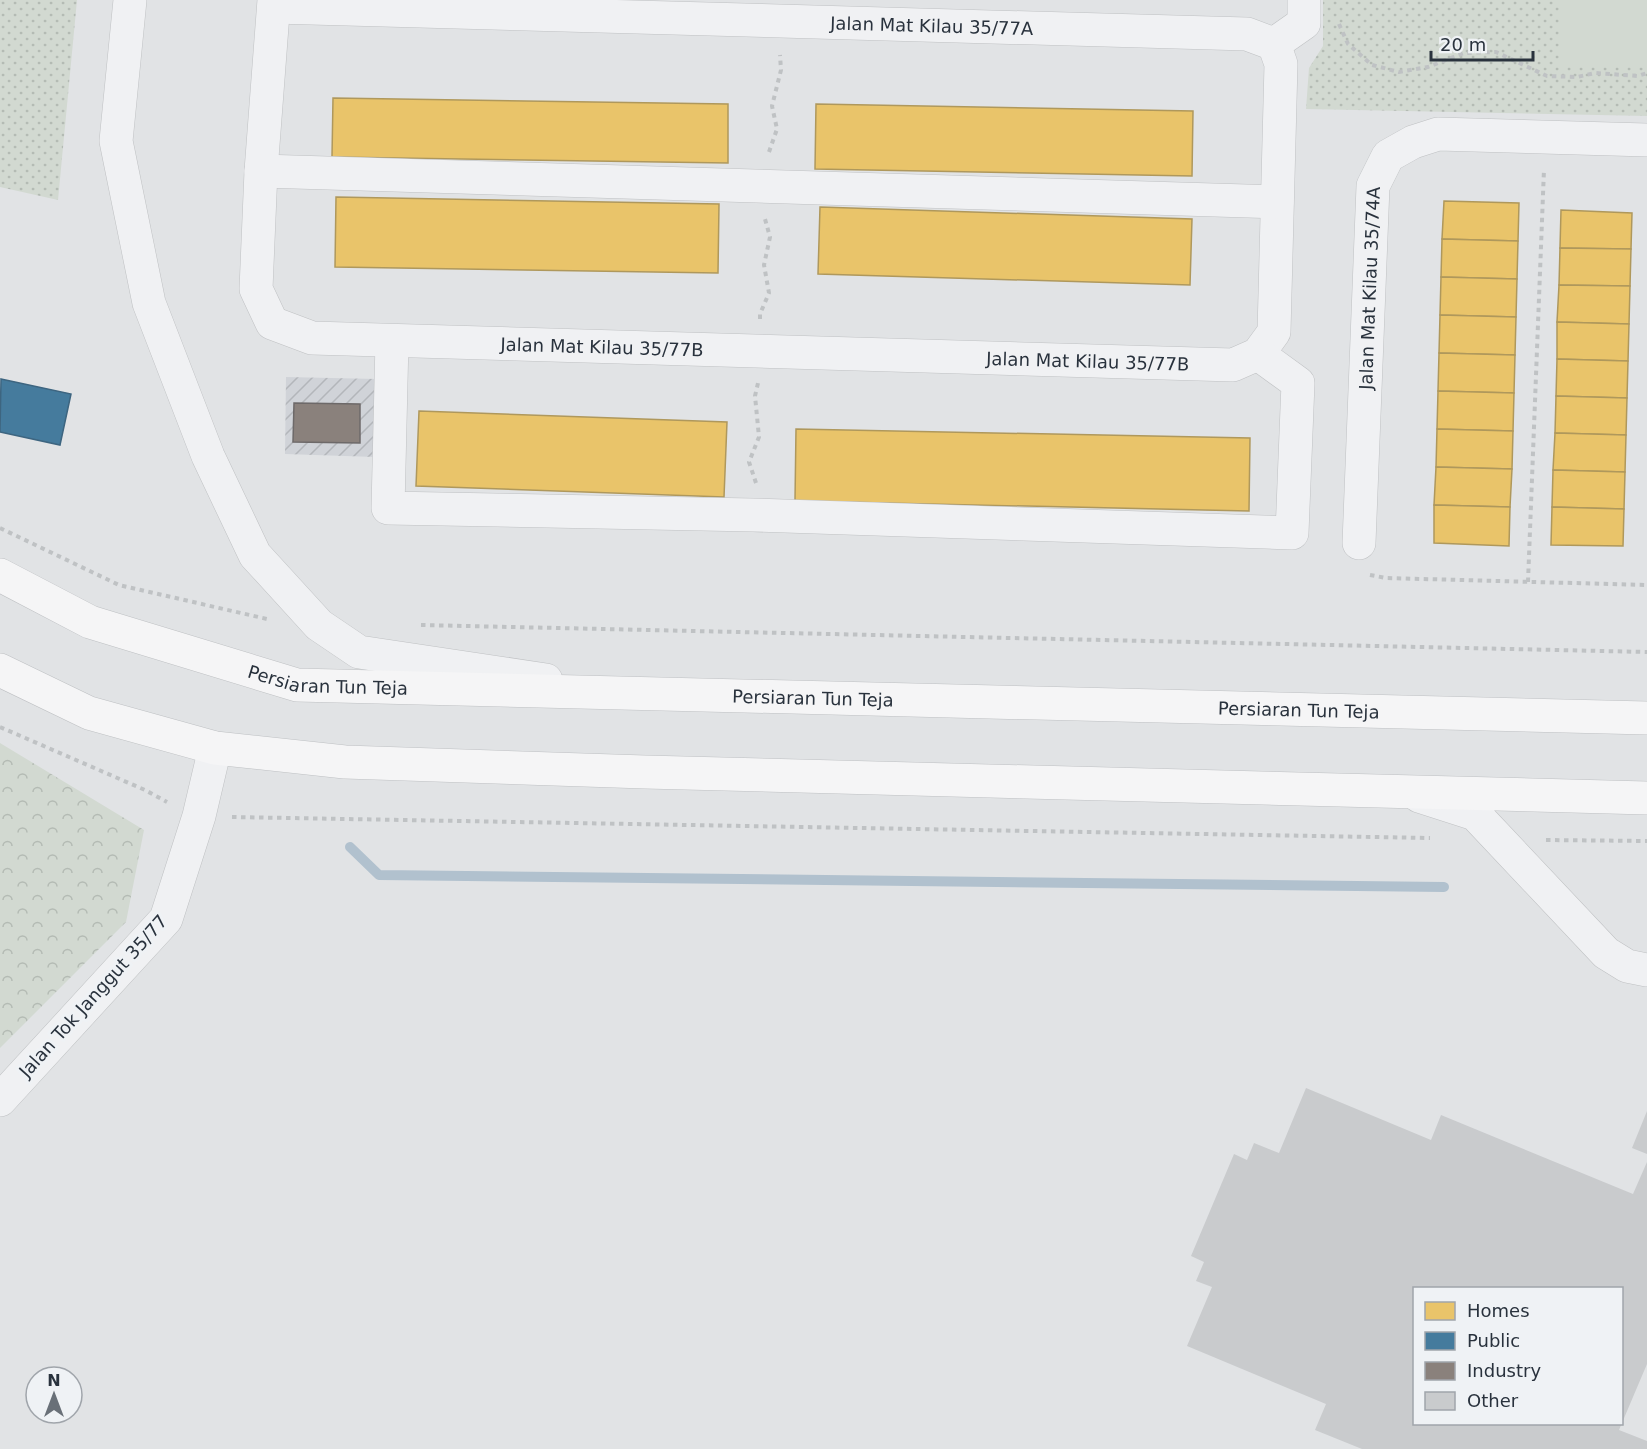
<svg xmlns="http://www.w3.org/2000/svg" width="1647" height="1449" font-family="'DejaVu Sans',sans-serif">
<defs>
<pattern id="industrial-furrows" width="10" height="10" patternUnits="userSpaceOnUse" patternTransform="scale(1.5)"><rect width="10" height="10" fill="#d0d3d8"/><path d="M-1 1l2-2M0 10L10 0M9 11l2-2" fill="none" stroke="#b3b6ba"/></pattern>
<pattern id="grass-dots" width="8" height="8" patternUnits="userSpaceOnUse" patternTransform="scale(1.5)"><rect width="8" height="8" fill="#d2d9d1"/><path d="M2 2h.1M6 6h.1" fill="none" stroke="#b4bbb4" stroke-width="1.8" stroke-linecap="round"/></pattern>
<pattern id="forest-crowns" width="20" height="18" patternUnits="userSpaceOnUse" patternTransform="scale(1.5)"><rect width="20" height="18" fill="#d2d9d1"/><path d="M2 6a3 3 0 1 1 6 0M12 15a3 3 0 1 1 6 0" fill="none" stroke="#b4bbb4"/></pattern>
</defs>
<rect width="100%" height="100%" fill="#e1e3e5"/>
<path fill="url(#industrial-furrows)" d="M286 377 377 379 375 457 285 454Z"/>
<g fill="url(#grass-dots)">
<path d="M0 0H77L58 200 0 187Z"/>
<path d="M1323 0H1647V116L1306 109 1309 68 1323 46Z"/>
</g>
<path fill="url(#forest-crowns)" d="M0 743 144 830 126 922 0 1048Z"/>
<rect fill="#d2d9d1" x="1560" y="0" width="87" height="67"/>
<g fill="#e9c46a" stroke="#af985c" stroke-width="1.5">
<path d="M333 98 728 104V163L332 157Z"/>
<path d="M816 104 1193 111 1192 176 815 169Z"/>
<path d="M336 197 719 204 718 273 335 267Z"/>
<path d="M1444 201 1519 203 1518 241 1442 239Z"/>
<path d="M820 207 1192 219 1190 285 818 274Z"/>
<path d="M1561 210 1632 213 1631 249 1560 248Z"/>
<path d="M1442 239 1518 241 1517 279 1441 277Z"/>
<path d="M1560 248 1631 249 1630 286 1559 285Z"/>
<path d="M1441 277 1517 279 1516 317 1440 315Z"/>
<path d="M1559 285 1630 286 1629 324 1557 322Z"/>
<path d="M1440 315 1516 317 1515 355 1439 353Z"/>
<path d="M1557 322 1629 324 1628 361 1557 359Z"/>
<path d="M1439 353 1515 355 1514 393 1438 391Z"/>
<path d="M1557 359 1628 361 1627 398 1556 396Z"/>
<path d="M1438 391 1514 393 1513 431 1437 429Z"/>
<path d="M1556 396 1627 398 1626 435 1555 433Z"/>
<path d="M419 411 727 422 724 497 416 486Z"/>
<path d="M796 429 1250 438 1249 511 795 501Z"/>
<path d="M1437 429 1513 431 1512 469 1436 467Z"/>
<path d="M1555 433 1626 435 1625 472 1553 470Z"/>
<path d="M1436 467 1512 469 1510 507 1434 505Z"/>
<path d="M1553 470 1625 472 1624 509 1552 507Z"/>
<path d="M1434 505 1510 507 1509 546 1434 543Z"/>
<path d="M1552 507 1624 509 1623 546 1551 545Z"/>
</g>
<path fill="#457b9d" stroke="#3d6580" stroke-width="1.5" d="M1 379 71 394 60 445 0 432Z"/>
<path fill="#8a817c" stroke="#6d6969" stroke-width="1.5" d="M294 403 360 404V443L293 442Z"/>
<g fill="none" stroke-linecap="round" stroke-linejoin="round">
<path stroke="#b1c1ce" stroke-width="10" d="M350 847 379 875 1444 887"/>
</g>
<g fill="#c9cbcd" fill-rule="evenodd">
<path d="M1306 1088 1431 1140 1441 1115 1633 1194 1647 1162V1364L1619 1430 1647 1441V1449H1362L1315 1430 1326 1404 1187 1346 1212 1287 1196 1281 1204 1262 1191 1256 1234 1154 1247 1160 1254 1143 1279 1153ZM1414 1288H1622V1424H1414Z"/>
<path d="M1647 1111V1154L1632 1148Z"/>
</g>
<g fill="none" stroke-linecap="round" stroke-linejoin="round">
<g stroke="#bfc1c3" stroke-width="34">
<g id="minor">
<path d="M130 0 116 141 149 303 208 456 255 555 319 625 359 652 546 680"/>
<path id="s1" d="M274 0 261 171 256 289 272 323 312 338 1233 365 1258 354 1274 332 1281 64 1274 44"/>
<path id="s2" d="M274 7 1247 34 1274 44"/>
<path d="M1274 44 1304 23V0"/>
<path d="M261 171 1277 202"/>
<path d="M392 341 388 508 753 515 1292 533 1298 383 1258 354"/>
<path id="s3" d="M1359 543 1373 186 1388 156 1413 142 1438 134 1647 140"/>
<path d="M1419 796 1475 814 1606 953 1627 966 1647 970"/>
<path d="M0 1100 166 919 199 816 215 748"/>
</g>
</g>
<g stroke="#bec0c3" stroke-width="34">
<g id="major">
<path id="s4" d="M0 575 90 622 297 685 1647 718"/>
<path d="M0 670 89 713 215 748 345 762 645 772 1647 798"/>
</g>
</g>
<g stroke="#bfc2c4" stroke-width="4" stroke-dasharray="4.5 4.5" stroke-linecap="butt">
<path d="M1339 24 1348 44 1372 65 1399 72 1428 67 1464 53 1496 52 1547 76 1577 77 1595 73 1638 76 1647 73"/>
<path d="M769 152 777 129 772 106 781 70 780 55"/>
<path d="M760 319V314L769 293 764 265 770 237 765 219"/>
<path d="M756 483 749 462 759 437 755 396 758 383"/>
<path d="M0 528 119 585 267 619"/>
<path d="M1370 575 1386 578 1647 585"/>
<path d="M1528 582 1544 169"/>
<path d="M421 625 1647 652"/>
<path d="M0 727 145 790 167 802"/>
<path d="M232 817 1430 838"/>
<path d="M1546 840 1647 841"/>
</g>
<use href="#minor" stroke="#f0f1f3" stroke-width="33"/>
<use href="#major" stroke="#f5f5f6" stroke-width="33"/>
</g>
<g text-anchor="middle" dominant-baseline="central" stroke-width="6" stroke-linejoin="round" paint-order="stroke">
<g font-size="18" fill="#29323d" stroke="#eff2f5">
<text stroke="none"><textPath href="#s2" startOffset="658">Jalan Mat Kilau 35/77A</textPath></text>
<text stroke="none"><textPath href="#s3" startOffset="255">Jalan Mat Kilau 35/74A</textPath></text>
<text stroke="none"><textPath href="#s1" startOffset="660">Jalan Mat Kilau 35/77B</textPath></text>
<text stroke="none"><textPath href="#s1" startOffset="1146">Jalan Mat Kilau 35/77B</textPath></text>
<text stroke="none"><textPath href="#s4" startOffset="348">Persiaran Tun Teja</textPath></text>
<text stroke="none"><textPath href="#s4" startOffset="834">Persiaran Tun Teja</textPath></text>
<text stroke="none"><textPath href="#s4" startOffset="1320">Persiaran Tun Teja</textPath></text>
<text transform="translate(93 996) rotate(-48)">Jalan Tok Janggut 35/77</text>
</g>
</g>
<rect x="1413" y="1287" width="210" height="138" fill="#eff2f5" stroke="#a0a5ab" stroke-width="1.5"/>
<rect x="1425" y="1302" width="30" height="18" fill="#e9c46a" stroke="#a0a5ab" stroke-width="1.5"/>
<text x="1467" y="1317" font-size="18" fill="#29323d">Homes</text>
<rect x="1425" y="1332" width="30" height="18" fill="#457b9d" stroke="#a0a5ab" stroke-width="1.5"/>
<text x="1467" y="1347" font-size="18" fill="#29323d">Public</text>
<rect x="1425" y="1362" width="30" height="18" fill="#8a817c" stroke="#a0a5ab" stroke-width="1.5"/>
<text x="1467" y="1377" font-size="18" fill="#29323d">Industry</text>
<rect x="1425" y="1392" width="30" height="18" fill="#c9cbcd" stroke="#a0a5ab" stroke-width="1.5"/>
<text x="1467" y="1407" font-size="18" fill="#29323d">Other</text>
<g transform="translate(54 1395)"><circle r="28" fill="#eff2f5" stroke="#a0a5ab" stroke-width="1.5"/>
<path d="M0-4.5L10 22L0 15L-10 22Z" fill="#697078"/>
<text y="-9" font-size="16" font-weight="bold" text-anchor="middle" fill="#29323d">N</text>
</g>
<path d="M1431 51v9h102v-9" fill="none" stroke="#29323d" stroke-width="3"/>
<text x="1440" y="51" font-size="18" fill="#29323d" stroke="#eff2f5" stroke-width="4.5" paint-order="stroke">20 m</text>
</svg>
